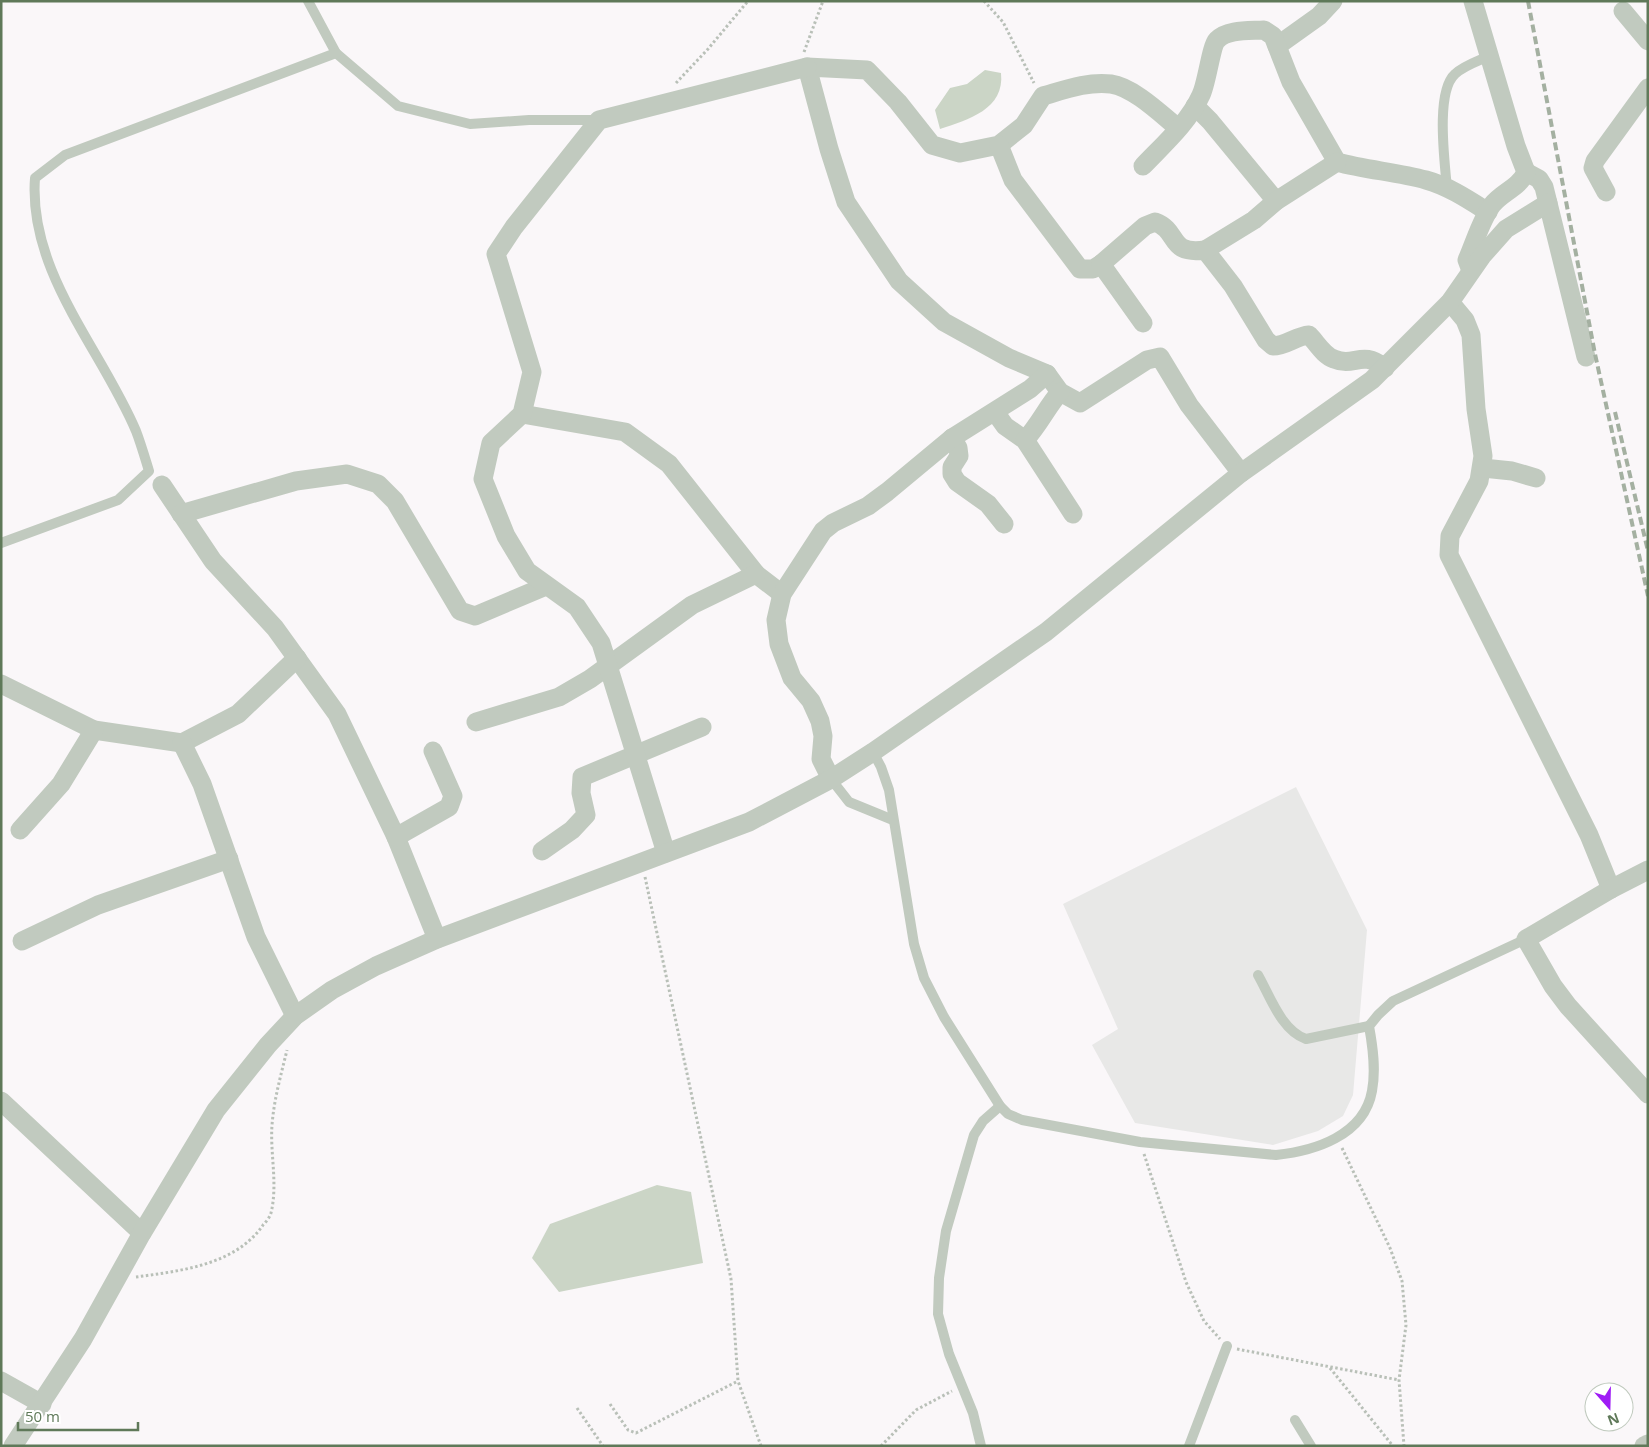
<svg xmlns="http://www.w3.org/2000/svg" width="1649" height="1447" font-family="'Open Sans',sans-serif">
<rect width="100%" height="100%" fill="#faf7f9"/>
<path fill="#e8e8e7" d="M1296 787 1367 930 1353 1095 1343 1116 1318 1131 1273 1145 1135 1123 1092 1045 1118 1029 1063 904Z"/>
<g fill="#cbd5c6">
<path d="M985 70 1001 73C1005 109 968 120 940 129L935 110 950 88 967 84Z"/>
<path d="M657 1185 691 1192 703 1263 559 1292 532 1258 550 1224Z"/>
</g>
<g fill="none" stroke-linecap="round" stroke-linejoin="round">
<g stroke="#b9c0b8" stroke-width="3" stroke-dasharray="2.5 2.5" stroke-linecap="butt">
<path d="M984 1 1003 22 1034 83"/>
<path d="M804 52 823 1"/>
<path d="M676 83 708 49 748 1"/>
<path d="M645 877 731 1279 738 1381 761 1446"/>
<path d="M1342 1148 1390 1248 1402 1281 1406 1325 1399 1380 1404 1446"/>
<path d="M1144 1154 1186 1282 1204 1321 1220 1339"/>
<path d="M136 1277C180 1271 236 1265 263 1225 266 1222 270 1217 271 1213 278 1184 270 1154 272 1125 274 1099 281 1075 287 1050"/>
<path d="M1237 1349 1399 1380"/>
<path d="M1330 1368 1393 1446"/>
<path d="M610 1404 628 1430 636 1433 738 1381"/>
<path d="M577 1408 603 1446"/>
<path d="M881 1446 916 1410 952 1391"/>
</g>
<g stroke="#c1cabf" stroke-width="10">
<path d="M308 1 336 53 398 106 470 124 529 120H599"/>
<path d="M1447 189C1445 163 1435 92 1455 74 1463 66 1478 61 1489 56"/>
<path d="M1 543 118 500 149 471C145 458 141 444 136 431 102 350 28 272 35 178L65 155 336 53"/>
<path d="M873 752 881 767 889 790 914 944 924 978 944 1017 1000 1106 1008 1114 1022 1120 1140 1142 1276 1155C1314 1151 1364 1136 1372 1091 1376 1070 1373 1048 1369 1026L1378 1015 1393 1001 1526 939"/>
<path d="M831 779 849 802 893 820"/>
<path d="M1258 975C1270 996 1281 1030 1306 1039L1369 1026"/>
<path d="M1295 1420 1311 1446"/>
<path d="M981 1446 973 1413 949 1354 938 1314 939 1278 946 1231 974 1135 983 1121 1000 1106"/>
<path d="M1189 1446 1227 1346"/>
</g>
<g stroke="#c1cabf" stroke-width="19">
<path d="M1623 11 1648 41"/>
<path d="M1277 46 1319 16 1333 1"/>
<path d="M1195 106 1210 121 1276 201"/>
<path d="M1178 128C1161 114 1133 87 1111 84 1088 81 1064 90 1043 96L1024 125 999 145 960 153 932 145 898 102 867 70 807 67 829 149 846 202 899 281 944 322 1009 358 1047 374 1060 392 1080 403 1147 360 1160 357 1189 405 1241 473"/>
<path d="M999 145 1013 180 1080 269H1093L1101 264 1145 226 1155 222C1180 231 1167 255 1205 250L1233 286 1266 340 1273 346C1286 346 1296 336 1309 335 1317 343 1323 355 1334 359 1355 368 1361 349 1385 368"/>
<path d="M1143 166C1163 145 1189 122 1201 95 1207 83 1211 46 1217 40 1227 29 1250 31 1264 30L1273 36 1291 82 1337 162C1366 170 1397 172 1426 180 1448 186 1469 200 1488 212"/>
<path d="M1526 172 1539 179 1544 187 1586 357"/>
<path d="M1606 192 1593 168 1595 161 1648 88"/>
<path d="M1205 250 1254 220 1276 201 1337 162"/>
<path d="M1101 264 1143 323"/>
<path d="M1470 268 1467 260C1475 242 1481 220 1492 205 1502 192 1519 188 1526 172L1516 146 1473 1"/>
<path d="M1450 302 1465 320 1471 335 1476 409 1483 456 1479 481 1450 536 1449 555 1589 835 1611 889 1526 939 1553 986 1568 1006 1648 1094"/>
<path d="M995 412 1005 426 1025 440 1073 514"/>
<path d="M522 414 625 432 669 464 756 574 782 594"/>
<path d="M952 438 958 448 959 456 952 467V474L957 482 988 504 1004 524"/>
<path d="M1025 440C1039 425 1047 407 1060 392"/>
<path d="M1483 468 1512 471 1536 478"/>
<path d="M162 485 213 561 275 628 337 714 396 837 437 939"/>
<path d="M181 514 296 481 347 474 378 484 395 501 460 611 475 616 546 586"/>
<path d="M1 684 94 730 182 743 238 714 297 658"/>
<path d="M476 722 559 697 590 679 692 605 756 574"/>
<path d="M182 743 202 784 256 937 295 1016"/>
<path d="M831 779 821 759 823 736 820 721 811 701 792 678 779 644 776 620 782 594 823 531 833 523 868 506 887 492 952 438 1030 389 1047 374"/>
<path d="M20 830 61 784 94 730"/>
<path d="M396 837 449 807 453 796 433 751"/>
<path d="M542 851 572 830 586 815 581 793 582 777 702 727"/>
<path d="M666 853 601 643 577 607 527 571 506 536 483 479 491 443 522 414 532 372 496 254 514 227 599 120 807 67"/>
<path d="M1611 889 1648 870"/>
<path d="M22 941 98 905 229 859"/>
<path d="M1 1101 142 1233"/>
<path d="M1 1381 42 1404"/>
<path d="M13 1446 83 1339 142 1233 216 1110 268 1045 295 1016 332 990 376 966 437 939 749 822 831 779 873 752 1046 632 1241 473 1372 380 1450 302 1482 256 1506 229 1548 203"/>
<path d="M1644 1446 1648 1444"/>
</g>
<g stroke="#a4b0a1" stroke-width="4" stroke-dasharray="8 4" stroke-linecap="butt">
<path d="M1528 1 1595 354 1648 596"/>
<path d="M1615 412 1648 551"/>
</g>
</g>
<rect width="1649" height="1447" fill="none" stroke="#5f7959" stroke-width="5"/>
<g transform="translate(1609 1407) rotate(160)"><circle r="24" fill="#ffffff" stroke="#bfc9bd"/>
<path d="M0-4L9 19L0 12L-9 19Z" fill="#9f1cf5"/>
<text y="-8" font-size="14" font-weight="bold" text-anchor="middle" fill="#5f7959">N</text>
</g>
<path d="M18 1422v8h120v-8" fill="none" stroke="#5f7959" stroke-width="2.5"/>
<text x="25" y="1422" font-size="15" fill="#5f7959" stroke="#ffffff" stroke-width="4" paint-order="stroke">50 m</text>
</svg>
